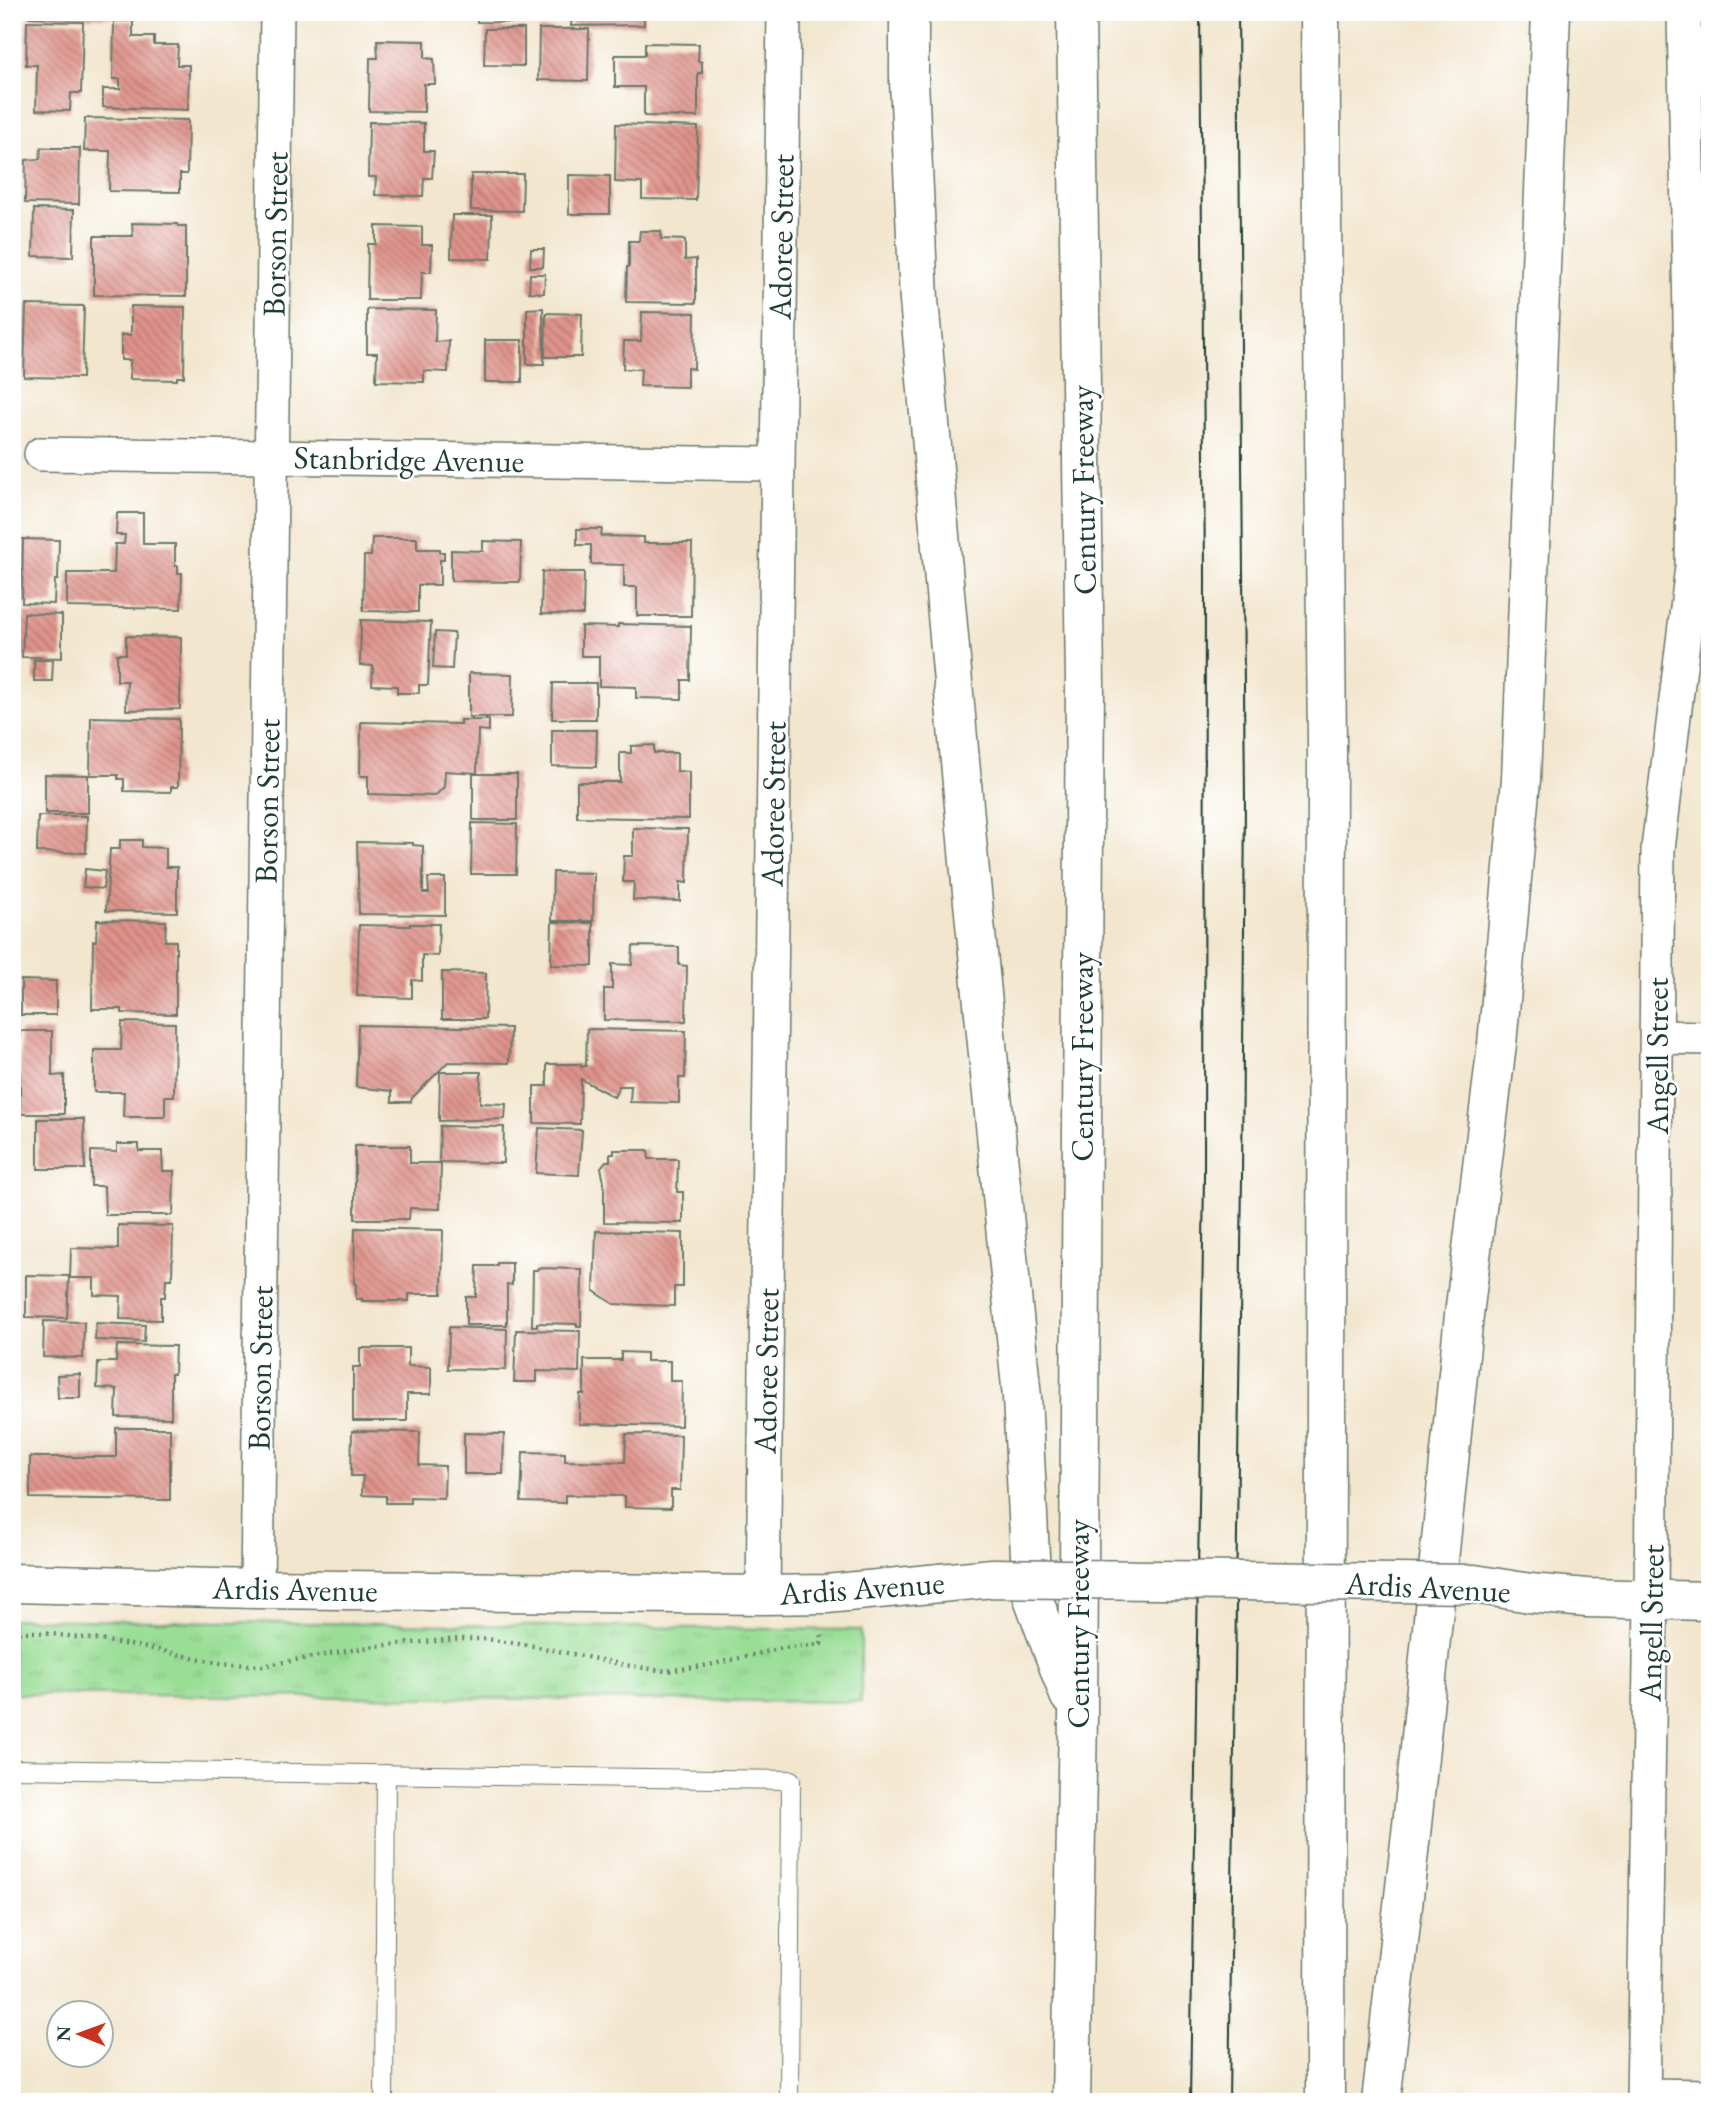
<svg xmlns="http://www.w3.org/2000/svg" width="1722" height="2114" font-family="'EB Garamond',serif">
<defs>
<pattern id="grass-tufts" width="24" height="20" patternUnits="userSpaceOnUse" patternTransform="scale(1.75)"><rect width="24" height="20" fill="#9ade96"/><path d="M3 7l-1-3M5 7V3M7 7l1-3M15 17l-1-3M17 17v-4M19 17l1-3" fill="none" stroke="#84bf82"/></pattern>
<pattern id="building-back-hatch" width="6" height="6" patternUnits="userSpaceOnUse" patternTransform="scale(1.75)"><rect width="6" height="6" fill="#df938b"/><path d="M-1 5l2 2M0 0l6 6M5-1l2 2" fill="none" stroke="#b47972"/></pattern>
</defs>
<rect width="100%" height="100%" fill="#fff"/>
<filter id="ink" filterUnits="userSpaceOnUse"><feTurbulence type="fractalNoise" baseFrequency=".0143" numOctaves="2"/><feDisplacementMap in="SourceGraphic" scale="14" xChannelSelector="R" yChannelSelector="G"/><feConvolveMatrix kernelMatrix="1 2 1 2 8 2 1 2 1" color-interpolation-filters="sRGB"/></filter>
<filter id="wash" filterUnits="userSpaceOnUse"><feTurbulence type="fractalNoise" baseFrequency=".00686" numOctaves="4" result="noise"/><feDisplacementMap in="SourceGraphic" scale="28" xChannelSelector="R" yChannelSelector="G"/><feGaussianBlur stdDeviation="1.57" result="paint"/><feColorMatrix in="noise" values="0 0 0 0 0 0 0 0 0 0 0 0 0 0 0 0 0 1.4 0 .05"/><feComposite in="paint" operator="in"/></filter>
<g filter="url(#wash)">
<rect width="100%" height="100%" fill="#f2e6ce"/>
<path fill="url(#grass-tufts)" stroke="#5c8e65" stroke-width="2" d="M12 1619 861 1630V1702L12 1694Z"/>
<g id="blocks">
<g fill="url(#building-back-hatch)">
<path d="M29 12H120V18L29 17Z"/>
<path d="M477 12H525V23L477 22Z"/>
<path d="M572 12H644V25L571 26Z"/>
<path d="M27 21 83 22 81 93H71L70 111 36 110 37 65H26Z"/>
<path d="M114 21H133V37H154V45H178L177 65H189L188 110 103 107V89H120V79H113Z"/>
<path d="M485 29H524V66L484 65Z"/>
<path d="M539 29H589L588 81 538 80Z"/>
<path d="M377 40 425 41V58L434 59 435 84H424V112L369 111 370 58H378Z"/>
<path d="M645 43 699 44 698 61 702 62V73H698V117L644 116V87H615V55H645Z"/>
<path d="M85 118 188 120 187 174H180V192L109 191 110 151H84Z"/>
<path d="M369 122 424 123V151H434L432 178H424L423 196 375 195 376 177H368Z"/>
<path d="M616 124 698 127 696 200 642 199V183L615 182Z"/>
<path d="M41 148H80L79 204 25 203 26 160 40 159Z"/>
<path d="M471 174H523L522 211 471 210Z"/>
<path d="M569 175 610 176V214H569Z"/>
<path d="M34 209 74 210 73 257 33 256Z"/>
<path d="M452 215H492L491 259 451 258Z"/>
<path d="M132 223 177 224 178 226H186V296L94 295V236H133Z"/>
<path d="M376 226 422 227V245H432L431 272H422L421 300H367L368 244H376Z"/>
<path d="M640 231H661V239L685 240V260L696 259V303L626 302 627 267H629V241H639Z"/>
<path d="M531 249H544L543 267H530Z"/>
<path d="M530 274H545L544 293 529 292Z"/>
<path d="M26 305 84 306 82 378 24 377Z"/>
<path d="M131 306 185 307 184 377H177V380L130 379V360H121V335H131Z"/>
<path d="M543 308 544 364H527V309Z"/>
<path d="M367 309 436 310 435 342 449 341 448 372 424 371V382L376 381 377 353H367Z"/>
<path d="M642 312 695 313 694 369 687 368V387L640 386 641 369H623L624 341H641Z"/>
<path d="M546 313 582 314 581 357H545Z"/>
<rect x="485" y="340" width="37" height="42"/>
<path d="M117 513H143V544H175V566H178V573H182L181 609 67 607V573H114L115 544H124L125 535H116Z"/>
<path d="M577 529H602L601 536 644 537V543H692L691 616H637V587H624V565L591 564V545H577Z"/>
<path d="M372 538H417V549H440V552H444V560H440V585H418V612L363 611 364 556H371Z"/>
<path d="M23 539 59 540 58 580H55L54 604 22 603Z"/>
<path d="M483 541 521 542 520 582 451 581V550L483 551Z"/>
<path d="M542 572H584L583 615 541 614Z"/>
<path d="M24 613 62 615V658L22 657Z"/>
<path d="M361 620 431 622 428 685H419V693H397V686L372 685 373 666 360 665Z"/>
<path d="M618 624 691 626 690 680H682V699L636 698V687L599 686V656H581V626L618 627Z"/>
<path d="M435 632 454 633 452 669 433 668Z"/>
<path d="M126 636 181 637 180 709 126 710 127 681H117V654H126Z"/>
<path d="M34 660H53L52 681H34Z"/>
<path d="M469 673 513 674 512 717H469Z"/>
<path d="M553 683H596V719H552Z"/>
<path d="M91 717 179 719 178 787H171V792L124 791V779H118V775H90Z"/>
<path d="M460 720H489V731L478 730 477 773 445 771 444 787 435 796 368 794V776H360L361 722 460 724Z"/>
<path d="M552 730H597L596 767 552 766Z"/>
<path d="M654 745V753H677V771L689 772V819L577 817V782H620V753H631V746Z"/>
<path d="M45 774 88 775V813H45Z"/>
<rect x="473" y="774" width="44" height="46"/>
<path d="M38 816H87L86 853 37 852Z"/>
<path d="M472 823 517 824 516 874H471Z"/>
<path d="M633 828 688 829 687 883 680 882V901L633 900 634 882H623L624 856H633Z"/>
<path d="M120 840H142V847L166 848V867H177V912L106 911 110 849H120Z"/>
<path d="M357 842 413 843V845L423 846V893H429L428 878H445V915L359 914Z"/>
<path d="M85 869 105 871 103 889 83 887Z"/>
<path d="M553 872 594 873 593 921H552Z"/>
<path d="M97 920 166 921 165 941H176V1014L122 1013V1009H92L93 941H96Z"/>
<path d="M552 922 593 923V966L551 965Z"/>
<path d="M410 924H439L438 956 422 955V981L412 980V998L357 996 359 925 410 926Z"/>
<path d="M633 946 679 947V965L687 966 686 1021 604 1020V989H612V964L632 965Z"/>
<path d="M442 972 486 973 485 1019H442Z"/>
<path d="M21 980 56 981V1015H21Z"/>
<path d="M122 1022 175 1023 174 1096H165V1117H123L124 1092H94V1050H121Z"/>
<path d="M358 1025 510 1028 509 1063 448 1062 412 1098 411 1102H392V1091L356 1087Z"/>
<path d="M587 1029 686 1031 685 1078H679V1103L630 1102 631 1086H619L614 1097 581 1079 580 1124 534 1123V1086H547V1064H581V1067L586 1066Z"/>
<path d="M20 1031H52V1076L64 1075V1114H20Z"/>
<path d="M440 1072H481L480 1103 506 1104 505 1119 439 1121Z"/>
<path d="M38 1119H84L85 1169H38Z"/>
<path d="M440 1126 504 1127 503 1163 439 1162Z"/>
<path d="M539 1128 582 1130 579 1175 536 1173Z"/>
<path d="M117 1144H139V1151H162L163 1171H174L173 1215H105L104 1186H91V1151L117 1152Z"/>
<path d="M355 1146H410V1163H441L440 1209 410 1208 409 1219H355Z"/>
<path d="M614 1150H648L649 1159H678L677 1192H683V1223L604 1222V1183L601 1167 606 1161H610V1154H614Z"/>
<path d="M118 1225 173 1226 172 1279H166L165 1297H161V1320L120 1319 121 1296 94 1295V1278H70L71 1248 118 1249Z"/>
<path d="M355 1228 443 1230 442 1294H409V1301H362V1299H356V1284L354 1283Z"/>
<path d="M596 1231 683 1233V1287H674V1306L614 1304 594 1291Z"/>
<path d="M497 1263H512V1285L507 1284V1325H466V1297H476L477 1266H497Z"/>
<path d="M538 1268 577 1269V1270H582L581 1326H577V1324L537 1323V1326H532L533 1270H537Z"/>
<path d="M26 1275 69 1276 67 1318 26 1317Z"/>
<path d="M44 1321 84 1322 83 1358 43 1357Z"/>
<path d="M96 1323 145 1325 144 1342 95 1340Z"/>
<path d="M449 1327 507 1329 506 1370 448 1369Z"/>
<path d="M516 1330 580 1331 579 1372 537 1371V1382H514Z"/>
<path d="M117 1345 175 1346 174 1374H171V1418L116 1417 117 1389 97 1388 98 1362H116Z"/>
<path d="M360 1348H408V1366L431 1367V1394H407V1421H353V1367H360Z"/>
<path d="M621 1352 646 1353V1361H670V1381H682L681 1426 579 1424 580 1394H584V1360H621Z"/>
<path d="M80 1374V1398H58L57 1375Z"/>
<path d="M116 1428H170V1500L30 1498V1457H116Z"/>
<path d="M352 1431 420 1432 419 1465 445 1466 444 1498 410 1497V1503H386V1496L362 1495 363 1476H351Z"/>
<path d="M464 1433 504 1434 503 1474H464Z"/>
<path d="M626 1434 681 1435 680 1490H671V1508L625 1507V1496L565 1495V1503L521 1502 523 1452 565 1453V1461L625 1462Z"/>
</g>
</g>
</g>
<g filter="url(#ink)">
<use href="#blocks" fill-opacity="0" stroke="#69786a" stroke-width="2"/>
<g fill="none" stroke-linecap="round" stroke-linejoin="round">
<g stroke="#69786a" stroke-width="20">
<g id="lane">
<path d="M12 1769 791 1780 789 2102"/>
<path d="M384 2102 386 1774"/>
</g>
</g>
<g stroke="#69786a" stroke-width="36">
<g id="street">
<path d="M41 454 777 464"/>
<path d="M1657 1037 1710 1038"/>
<path d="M257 1589 277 12"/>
<path d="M763 1595 784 12"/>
<path d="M1643 2095 1710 2096"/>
<path d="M1643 2102 1651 1600 1658 849 1692 567 1693 470 1684 12"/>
</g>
</g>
<g stroke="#69786a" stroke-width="41">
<g id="secondary">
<path d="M12 1583 257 1589 763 1595 826 1594 940 1583"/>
<path d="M1530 1593 1587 1598 1710 1601"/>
</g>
</g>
<g stroke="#69786a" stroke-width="41">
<g id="highway">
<path d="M909 12V80L919 300 969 862 1022 1397 1032 1595 1069 1695"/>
<path d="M1320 12 1327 743 1325 2102"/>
<path d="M1071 2102 1078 1717 1085 683 1076 12"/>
<path d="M1381 2102 1412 1825 1464 1315 1497 1044 1521 779 1551 12"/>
</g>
</g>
<path stroke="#69786a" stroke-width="4.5" stroke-dasharray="2 5" stroke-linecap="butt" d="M12 1632H35L107 1641 153 1649 220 1663 262 1666 375 1646 459 1639H486L534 1646 625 1665 666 1671 709 1665 783 1648 821 1644 822 1633"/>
<use href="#lane" stroke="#fff" stroke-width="18"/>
<use href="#street" stroke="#fff" stroke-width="33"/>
<use href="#secondary" stroke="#fff" stroke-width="38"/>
<use href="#highway" stroke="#fff" stroke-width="38"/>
<g stroke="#1f3d34" stroke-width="2">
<path d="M1190 2102 1204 1177 1205 574 1200 12"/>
<path d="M1229 2102 1242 1178 1245 799 1238 12"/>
</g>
<g stroke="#69786a" stroke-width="41" stroke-linecap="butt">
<path id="secondary-bridge" d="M940 1583 993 1578 1474 1584 1530 1593"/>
</g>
<use href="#secondary-bridge" stroke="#fff" stroke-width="38"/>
</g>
</g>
<g text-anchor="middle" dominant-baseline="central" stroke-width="5" stroke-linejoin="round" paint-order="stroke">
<g font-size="32" fill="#1f3d34" stroke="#fff">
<text transform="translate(275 234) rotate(-89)">Borson Street</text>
<text transform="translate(781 237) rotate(-89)">Adoree Street</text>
<text transform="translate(409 459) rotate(1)">Stanbridge Avenue</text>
<text transform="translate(1083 490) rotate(-91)">Century Freeway</text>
<text transform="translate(267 801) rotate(-89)">Borson Street</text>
<text transform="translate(773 804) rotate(-89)">Adoree Street</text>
<text transform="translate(1657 1056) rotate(-90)">Angell Street</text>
<text transform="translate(1082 1057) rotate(-90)">Century Freeway</text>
<text transform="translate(260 1368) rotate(-89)">Borson Street</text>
<text transform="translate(766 1371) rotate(-89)">Adoree Street</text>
<text transform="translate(1428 1587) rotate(3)">Ardis Avenue</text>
<text transform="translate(862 1588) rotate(-4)">Ardis Avenue</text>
<text transform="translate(295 1589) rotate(1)">Ardis Avenue</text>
<text transform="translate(1651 1623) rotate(-89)">Angell Street</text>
<text transform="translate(1078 1624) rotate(-90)">Century Freeway</text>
</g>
</g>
<rect width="1722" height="2114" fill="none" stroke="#fff" stroke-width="42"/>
<g transform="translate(80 2034) rotate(271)"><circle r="33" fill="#ffffff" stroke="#a5b1ae" stroke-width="2"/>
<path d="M0-5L12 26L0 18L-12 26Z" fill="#c8321e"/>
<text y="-10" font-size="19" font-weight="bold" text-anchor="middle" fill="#1f3d34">N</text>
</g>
</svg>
